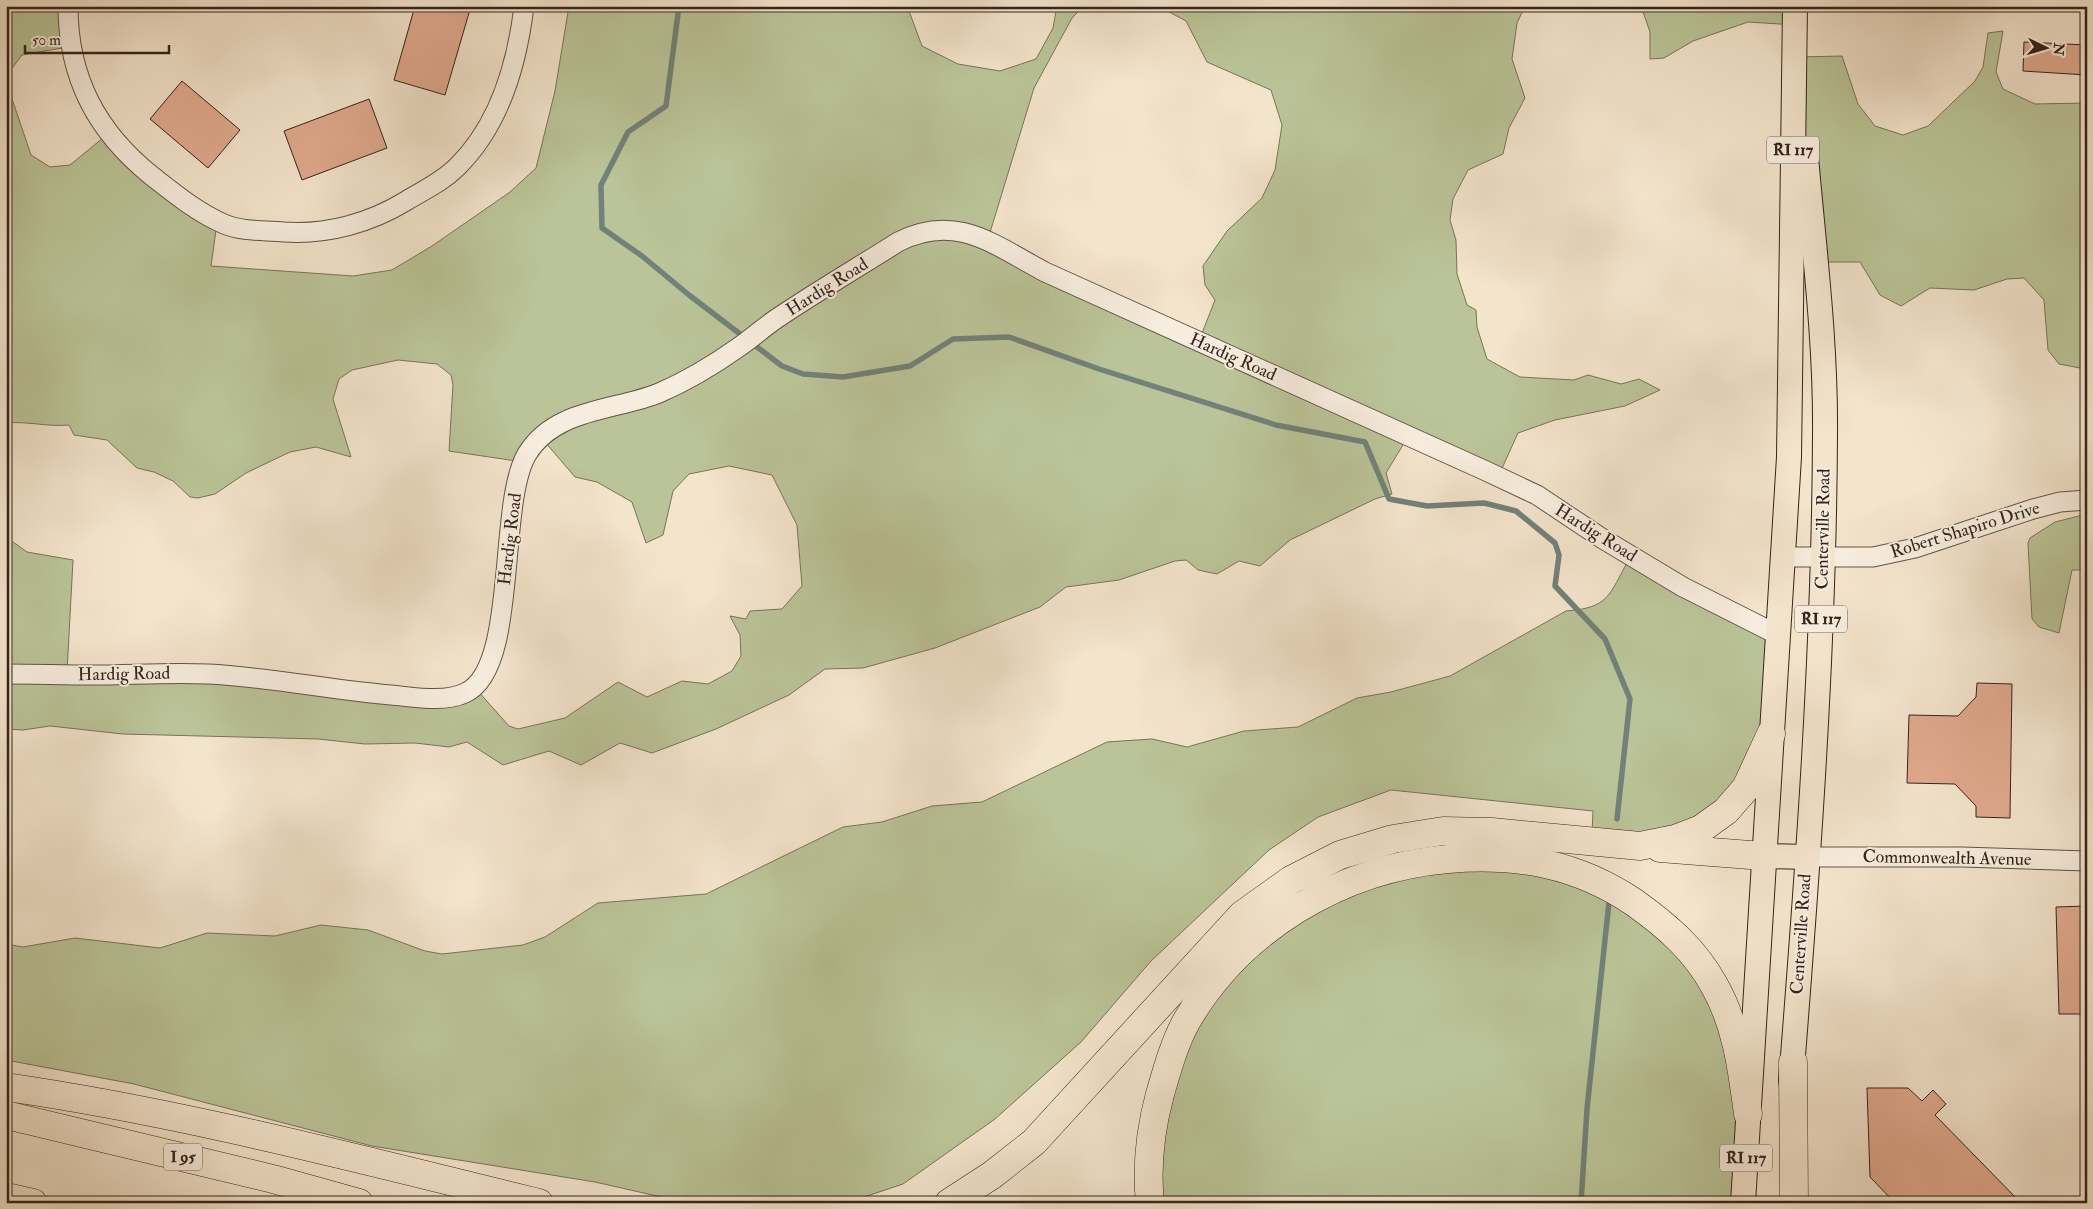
<svg xmlns="http://www.w3.org/2000/svg" width="2093" height="1209" font-family="'IM FELL Double Pica',serif">
<rect width="100%" height="100%" fill="#f3e4cc"/>
<filter id="stains"><feTurbulence type="fractalNoise" baseFrequency=".004" numOctaves="4"/><feColorMatrix values="0 0 0 0 .2 0 0 0 0 .09 0 0 0 0 .02 0 0 0 .5 -.17"/></filter>
<radialGradient id="worn" r=".72"><stop offset=".6" stop-color="#630" stop-opacity="0"/><stop offset="1" stop-color="#630" stop-opacity=".3"/></radialGradient>
<g fill="#bac498" stroke="#78745a">
<path d="M6 6H71L68 47 22 55 7 75 8 87 31 155 50 167 70 165 109 133 217 223 211 266 353 276 392 270 432 246 510 192 536 168 555 91 569 6H909V11L922 46 958 64 1000 71 1036 59 1053 28 1057 6H1091L1080 10 1072 18 1034 88 988 239 1199 341 1215 300 1205 285 1203 266 1227 231 1262 198 1275 170 1282 125 1271 90 1207 62 1186 21 1158 6H1525L1517 23 1512 59 1525 98 1509 128 1503 154 1468 170 1453 199 1450 220 1456 240 1457 274 1467 305 1476 310 1477 327 1487 359 1520 377 1574 380 1588 375 1621 384 1639 379 1660 390 1625 406 1555 420 1518 433 1499 475 1406 440 1386 473 1392 494 1375 499 1290 540 1260 566 1239 561 1217 574 1198 570 1186 560 1175 561 1119 580 1066 587 1040 607 935 648 863 668 825 669 789 695 716 729 652 753 620 743 581 765 549 751 503 765 467 742 449 747 415 743 365 744 318 739 123 734 50 726 23 730 6 729V537L27 552 73 560 67 672 205 674 438 699 477 690 509 726 518 729 565 718 618 682 647 697 682 681 708 684 732 671 741 656 740 635 730 616 746 619 750 611 782 609 802 586 797 525 772 475 729 466 689 474 673 491 663 535 646 543 632 502 597 482 575 477 545 442 523 462 449 451 453 385 451 375 437 364 398 360 352 370 339 379 333 399 351 457 316 447 290 452 246 473 215 494 198 498 190 497 173 481 154 472 137 468 107 440 74 435 69 425C46 427 29 421 6 423Z"/>
<path d="M1641 6H1797L1796 25 1748 22 1693 41 1664 58 1650 59V32Z"/>
<path d="M2003 31 1996 72 2003 89 2035 104 2087 103V362L2080 368 2059 364 2048 350 2044 300 2024 278 2007 279 1974 290 1930 288 1901 306 1880 295 1860 262H1820L1796 270 1798 57 1842 56 1858 104 1875 126 1903 135 1928 126 1975 81 1983 67 1988 33Z"/>
<path d="M2087 514V570H2072L2059 633 2039 627 2032 619 2028 543 2030 538 2055 522Z"/>
<path d="M1628 561 1778 632 1754 769 1676 837 1592 833 1593 811 1391 790 1318 817 1269 850 1151 961 1081 1042 995 1119 903 1184 846 1203H688L595 1182 372 1146 134 1084 6 1060V944L23 947 75 938 160 948 207 933 275 936 321 925 368 930 425 951 442 954 523 945 545 937 598 903 706 894 843 827 882 822 932 806 982 802 1107 742 1152 739 1187 747 1244 731 1298 727 1357 698 1391 692 1450 676 1566 611C1609 608 1609 595 1628 561Z"/>
<path d="M1414 865H1533L1658 924 1733 1022 1742 1203H1151L1176 1049 1247 946Z"/>
</g>
<g fill="none" stroke-linecap="round" stroke-linejoin="round">
<g stroke="#728179" stroke-width="5.5">
<path d="M679 6 666 106 628 132 601 185 602 228 642 256 689 295 782 366 803 374 843 377 910 366 953 339 1009 337 1099 369 1276 425 1365 442 1389 499 1427 506 1484 503 1516 511 1555 543 1559 555 1555 586 1605 639 1630 699 1617 819"/>
<path d="M1581 1203 1587 1109 1609 902"/>
</g>
</g>
<g fill="#e0a98e" stroke="#35231b">
<path d="M415 6H471L445 95 394 80Z"/>
<path d="M2024 42 2087 45V75L2023 71Z"/>
<path d="M182 81 240 130 208 168 150 119Z"/>
<path d="M369 99 387 148 302 180 284 131Z"/>
<path d="M1977 683 2012 684 2010 818 1976 817V806L1955 784 1907 783 1909 715 1958 716 1976 697Z"/>
<path d="M2087 906V1014H2059L2056 907Z"/>
<path d="M1867 1088H1908L1922 1101 1933 1090 1946 1104 1935 1115 2021 1203H1895L1870 1177Z"/>
</g>
<g fill="none" stroke-linecap="round" stroke-linejoin="round">
<g stroke="#645347" stroke-width="21">
<g id="minor">
<path d="M68 6C68 78 97 132 152 176 175 194 197 212 224 224 243 232 264 230 284 232 327 235 370 223 406 201 424 190 442 182 457 167 500 125 517 65 524 6"/>
<path d="M1783 557H1873L1915 548 2033 509 2060 502 2087 500"/>
<path d="M6 674C35 674 64 675 93 675 131 675 170 672 208 674 269 677 330 690 391 695 414 697 443 703 465 693 519 669 497 504 527 454 555 408 615 411 659 393 687 381 715 364 739 347 752 338 763 328 776 319 816 292 857 268 898 242 956 212 994 245 1045 272L1486 471 1537 495 1603 539 1683 587 1778 635"/>
<path d="M1807 857H1962L2087 861"/>
</g>
</g>
<g stroke="#35231b" stroke-width="26">
<g id="major">
<path d="M1763 856 1807 857"/>
<path d="M1791 1081C1808 867 1824 651 1825 435 1826 342 1814 249 1806 157"/>
<path d="M1743 1203 1789 457 1795 6"/>
</g>
</g>
<g stroke="#35231b" stroke-width="29">
<g id="highway">
<path d="M1660 848 1763 856"/>
<path d="M1793 1062 1794 1203"/>
<path d="M6 1087C186 1113 362 1160 539 1203"/>
<path d="M6 1115 273 1179 359 1203"/>
<path d="M6 1197 33 1203"/>
<path d="M949 1203 992 1175 1034 1142 1242 915 1291 880 1340 855 1393 839 1443 831 1492 832 1640 846 1675 839 1701 829 1726 811 1746 788 1771 734"/>
<path d="M1150 1203C1146 1165 1150 1131 1160 1094 1167 1070 1174 1044 1186 1022 1240 928 1342 868 1448 859 1517 853 1578 864 1635 903 1667 926 1695 950 1714 985 1737 1025 1742 1069 1748 1114"/>
</g>
</g>
<use href="#minor" stroke="#f7edde" stroke-width="19"/>
<use href="#major" stroke="#f3e4cc" stroke-width="24"/>
<use href="#highway" stroke="#f3e4cc" stroke-width="28"/>
</g>
<g text-anchor="middle" dominant-baseline="central" stroke-width="4" stroke-linejoin="round" paint-order="stroke">
<g fill="#f7edde" stroke="#6f6056" stroke-width="1">
<rect x="1767" y="136.5" width="52" height="27" rx="4"/>
<rect x="1795" y="605.5" width="52" height="27" rx="4"/>
<rect x="164" y="1143.5" width="38" height="27" rx="4"/>
<rect x="1720" y="1144.5" width="52" height="27" rx="4"/>
</g>
<g font-size="16" font-weight="bold" fill="#35231b">
<text x="1793" y="150">RI 117</text>
<text x="1821" y="619">RI 117</text>
<text x="183" y="1157">I 95</text>
<text x="1746" y="1158">RI 117</text>
</g>
<g font-size="18" fill="#35231b" stroke="#f7edde">
<text transform="translate(827 287) rotate(-32)">Hardig Road</text>
<text transform="translate(1233 357) rotate(24)">Hardig Road</text>
<text transform="translate(1823 529) rotate(-89)">Centerville Road</text>
<text transform="translate(1965 530) rotate(-17)">Robert Shapiro Drive</text>
<text transform="translate(1596 533) rotate(32)">Hardig Road</text>
<text transform="translate(510 539) rotate(-83)">Hardig Road</text>
<text transform="translate(124 674) rotate(-1)">Hardig Road</text>
<text transform="translate(1947 858) rotate(1)">Commonwealth Avenue</text>
<text transform="translate(1801 934) rotate(-86)">Centerville Road</text>
</g>
</g>
<rect width="2093" height="1209" fill="none" stroke="#f3e4cc" stroke-width="25"/>
<rect x="8" y="8" width="2078" height="1194" fill="none" stroke="#35231b" stroke-width="2.5"/>
<rect x="12" y="12" width="2068" height="1184" fill="none" stroke="#35231b"/>
<g transform="translate(2046 48) rotate(95)" stroke="#f7edde" stroke-width="4" paint-order="stroke">
<path d="M0-4L9 19L0 12L-9 19Z" fill="#35231b"/>
<text y="-8" font-size="14" font-weight="bold" text-anchor="middle" fill="#35231b">N</text>
</g>
<path d="M25 45v8h144v-8" fill="none" stroke="#35231b" stroke-width="2.5"/>
<text x="32" y="45" font-size="15" fill="#35231b" stroke="#f7edde" stroke-width="4" paint-order="stroke">50 m</text>
<rect width="100%" height="100%" filter="url(#stains)"/>
<rect width="100%" height="100%" fill="url(#worn)"/>
</svg>
